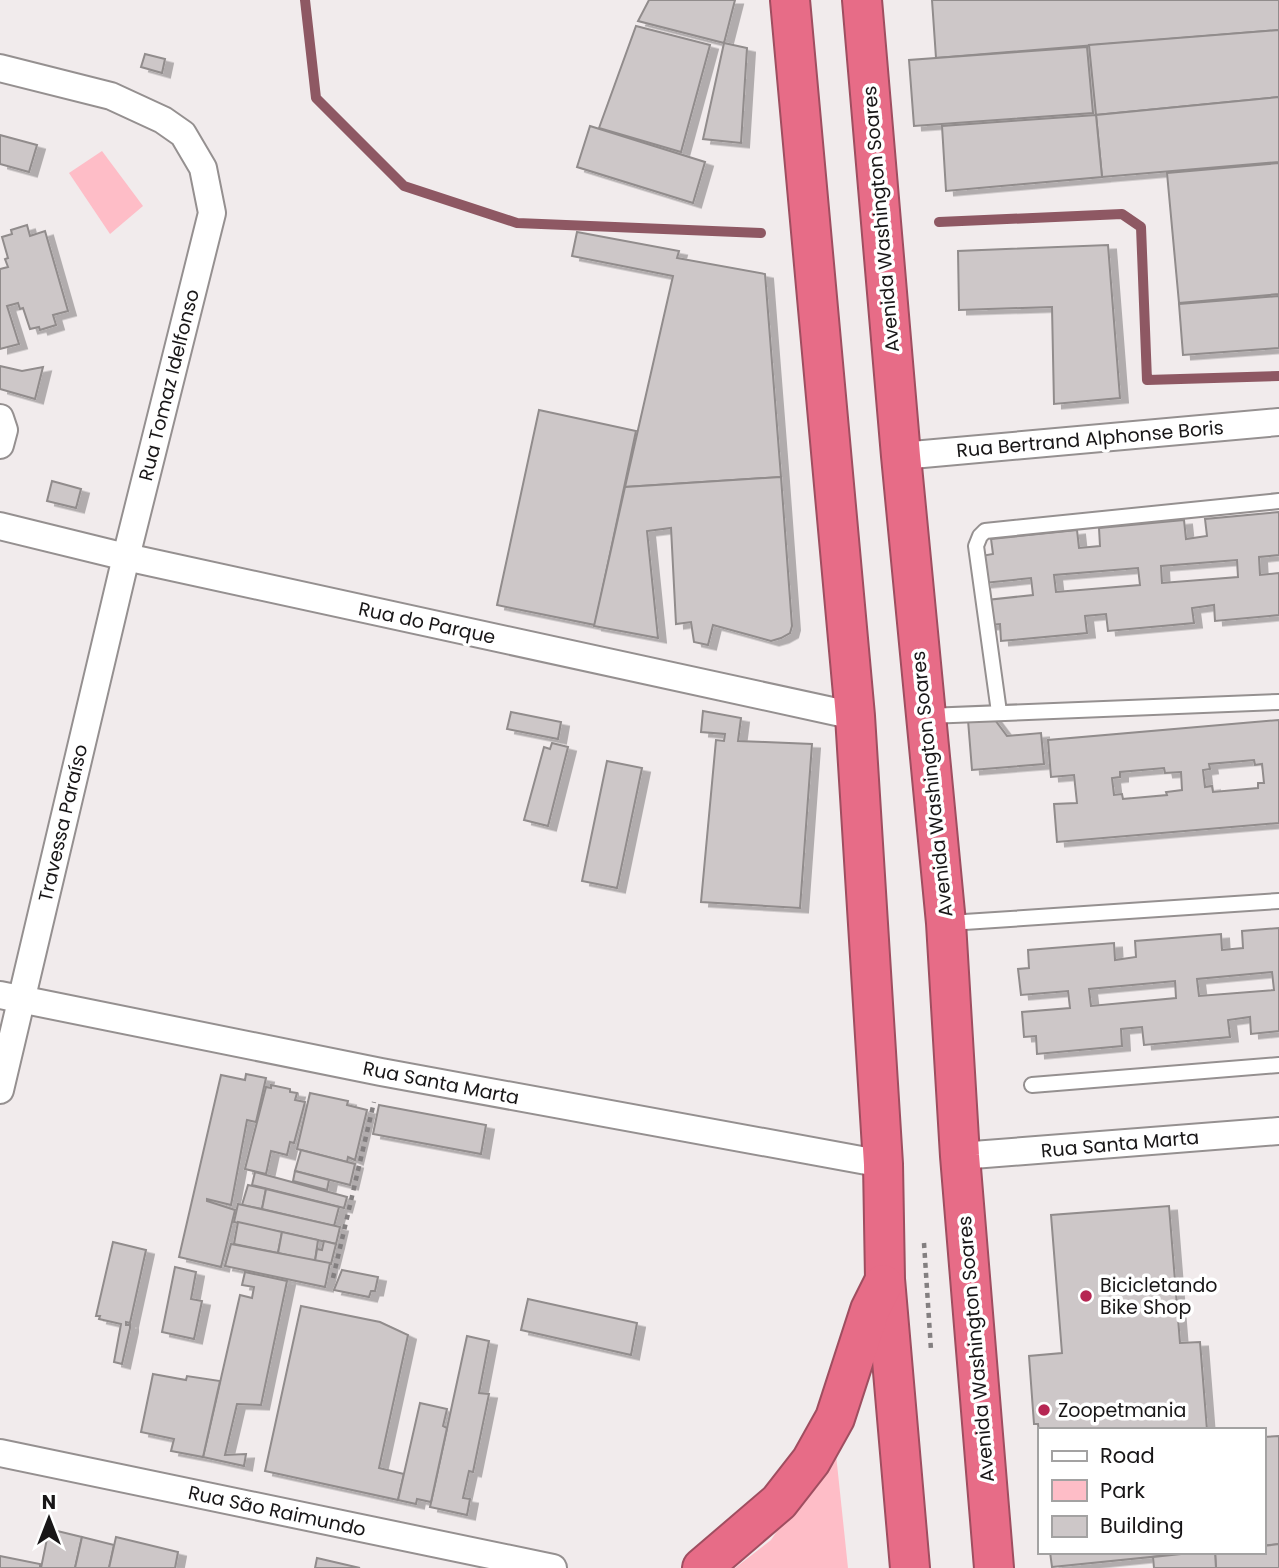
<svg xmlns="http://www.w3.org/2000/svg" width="1279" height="1568" font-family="Poppins,sans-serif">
<defs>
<filter id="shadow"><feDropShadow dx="8" dy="4.5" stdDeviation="0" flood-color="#0004"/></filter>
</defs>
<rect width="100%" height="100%" fill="#f1ebec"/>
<g fill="#febdc7">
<path d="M102 151 143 206 110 234 69 173Z"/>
<path d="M835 1445 848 1568H735L771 1540Z"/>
</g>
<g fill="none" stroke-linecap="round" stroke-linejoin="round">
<g stroke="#8e5863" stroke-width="10">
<path d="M305 0 316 98 404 186 517 223 761 233"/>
<path d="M939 222 1122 214 1141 227 1147 380 1279 376"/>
</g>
</g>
<g fill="#cdc7c8" stroke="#918c8c" stroke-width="2" fill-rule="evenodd" filter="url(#shadow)">
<path d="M649 0H735L724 43 638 21Z"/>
<path d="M932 0H1279V30L936 58Z"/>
<path d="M636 26 710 45 681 152 599 128Z"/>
<path d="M1279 30V97L1096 115 1089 45Z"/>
<path d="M724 43 747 48 741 143 703 139Z"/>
<path d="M1087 47 1093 113 914 126 909 60Z"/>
<path d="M145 54 165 59 162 73 141 67Z"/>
<path d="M1279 97V162L1102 177 1096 115Z"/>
<path d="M1096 115 1102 177 946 191 942 126Z"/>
<path d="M590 126 705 162 693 203 577 167Z"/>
<path d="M0 135 37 145 29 172 0 164Z"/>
<path d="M1279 163V294L1179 303 1167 173Z"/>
<path d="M27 225 30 236 45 231 68 311 53 315 56 325 40 330 39 327 30 329 23 308 20 309 18 303 7 306 19 344 0 349V269L8 267 5 259 8 258 2 237 12 234 11 230Z"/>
<path d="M577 232 679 251 677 258 765 274 781 477 625 487 673 276 572 256Z"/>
<path d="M1108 245 1120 398 1054 404 1052 307 959 310 958 251Z"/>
<path d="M1279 296V348L1183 355 1179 304Z"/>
<path d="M0 366 22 371 43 367 35 399 0 389Z"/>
<path d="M539 410 636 431 595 625 497 605Z"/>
<path d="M781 477 792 626 790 633 781 638 771 641 713 625 708 645 694 642 691 622 676 624 671 528 647 531 658 638 594 626 625 487Z"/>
<path d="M52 481 81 489 76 508 47 501Z"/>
<path d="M1279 512V555L1259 557 1260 575 1279 573V615L1215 621 1214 605 1192 608 1194 623 1108 631 1106 614 1085 616 1087 633 1001 641 1000 624 989 625 987 600 1033 595 1031 578 984 583 981 556 993 554 991 539 1077 530 1079 548 1100 546 1099 528 1184 520 1186 539 1207 536 1205 519ZM1237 560 1238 577 1162 583 1161 566ZM1138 568 1140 585 1056 592 1054 575Z"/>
<path d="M703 711 741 718 738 741 812 744 800 908 701 902 716 740 724 741 725 734 701 732Z"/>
<path d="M511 712 561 722 558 739 507 729Z"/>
<path d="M992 716 1007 736 1041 733 1044 764 972 770 968 720Z"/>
<path d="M1279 720V823L1057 842 1054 804 1077 803 1074 775 1051 777 1048 740ZM1254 760 1255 765 1262 764 1264 783H1258V788L1213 792 1212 786 1205 787 1203 770 1210 769 1209 764ZM1164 768 1165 773 1181 772 1182 790 1166 792 1167 795 1123 799 1122 794 1114 795 1112 778 1120 777V772Z"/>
<path d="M552 743 568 747 548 826 524 820 544 747 550 749Z"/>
<path d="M607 761 642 768 617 888 582 881Z"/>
<path d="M1279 928V1031L1251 1034 1250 1017 1228 1020 1230 1037 1144 1045 1142 1027 1121 1029 1122 1046 1037 1054 1036 1036 1024 1037 1022 1012 1070 1008 1068 991 1021 995 1018 969 1029 968 1028 950 1114 943 1115 960 1136 957 1135 941 1221 934 1222 950 1243 948 1242 931ZM1272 972 1274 990 1199 996 1197 979ZM1175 981 1176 998 1091 1006 1089 989Z"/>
<path d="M246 1074 266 1078 256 1122 247 1120 231 1205 207 1199V1201L235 1210 221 1267 179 1257 221 1075 245 1080Z"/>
<path d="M271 1085 290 1089V1092L297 1093 295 1100 305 1102 294 1143 290 1142 287 1155 271 1151 266 1174 245 1169 266 1087 271 1088Z"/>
<path d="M310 1093 348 1101 347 1105 367 1110 355 1160 348 1157 347 1162 297 1149Z"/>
<path d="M379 1105 486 1125 481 1154 373 1134Z"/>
<path d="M301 1150 355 1164 350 1185 295 1171Z"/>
<path d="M295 1171 329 1180 327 1190 293 1181Z"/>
<path d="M255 1172 347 1197 344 1208 252 1185Z"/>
<path d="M248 1185 266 1189 262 1209 242 1205Z"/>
<path d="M266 1189 339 1207 334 1226 262 1209Z"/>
<path d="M238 1204 340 1227 336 1244 234 1222Z"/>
<path d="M1169 1206 1180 1343 1200 1342 1207 1430H1039V1434L1038 1424H1034L1029 1356 1062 1353 1051 1215Z"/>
<path d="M238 1222 282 1232 278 1253 234 1244Z"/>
<path d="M282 1232 318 1240 315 1261 278 1253Z"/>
<path d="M324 1241 336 1244 331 1264 315 1261 317 1249 322 1250Z"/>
<path d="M113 1242 146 1250 130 1323 126 1322V1325H130V1328L122 1364 114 1362 121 1324 99 1319 100 1316H96Z"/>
<path d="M231 1244 330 1263 325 1287 225 1266Z"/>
<path d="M175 1267 196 1272 191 1299 202 1301 194 1339 162 1332Z"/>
<path d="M342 1270 378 1277 375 1291H371L369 1297 334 1290Z"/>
<path d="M245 1272 287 1281 261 1405 237 1404 225 1455 246 1454 244 1466 203 1457 240 1295 252 1298 254 1287 242 1285Z"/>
<path d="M528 1299 637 1323 631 1355 521 1330Z"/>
<path d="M301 1306 380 1322 408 1335 379 1468 404 1474 398 1500 265 1471Z"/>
<path d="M467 1336 489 1341 479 1393 489 1394 473 1472 469 1471 463 1498 470 1499 467 1515 430 1507Z"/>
<path d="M153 1374 186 1380 187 1376 220 1381 203 1457 171 1451 174 1439 141 1432Z"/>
<path d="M420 1403 447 1409 443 1426 447 1428 431 1502 417 1499 416 1504 398 1500Z"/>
<path d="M1279 1436V1544L1263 1546V1437Z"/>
<path d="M49 1529 82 1537 75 1568H41Z"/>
<path d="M82 1537 114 1545 109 1568H75Z"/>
<path d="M116 1537 178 1552 175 1568H109Z"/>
<path d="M1279 1544V1568H1216L1215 1552H1263V1546Z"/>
<path d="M1050 1552H1159L1160 1556 1052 1567Z"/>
<path d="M1200 1552H1215L1216 1568H1154L1153 1557Z"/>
<path d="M0 1556 40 1564V1568H0Z"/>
<path d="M317 1558 360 1568H315Z"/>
</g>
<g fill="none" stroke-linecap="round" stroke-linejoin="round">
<g stroke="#959090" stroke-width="18">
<g id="lane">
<path d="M999 712 976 546 980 536 985 531 1279 501"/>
<path d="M927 716 1279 702"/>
<path d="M949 923 1279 901"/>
<path d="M1032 1085 1279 1065"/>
</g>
</g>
<g stroke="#959090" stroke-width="30">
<g id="street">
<path d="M0 68 111 96 163 120 183 134 203 168 212 213 126 557 0 1090"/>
<path d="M0 418 4 430 0 445"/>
<path d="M901 456 1279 422"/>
<path d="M0 526 126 557 855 716"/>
<path d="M0 995 381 1072 883 1164"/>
<path d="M960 1156 1279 1131"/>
<path d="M0 1453 553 1568"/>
</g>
</g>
<g stroke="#9f4e60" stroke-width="42">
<g id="highway">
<path d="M790 0 855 716 883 1164 885 1279 910 1568"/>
<path d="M862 0 901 456 946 923 960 1156 994 1568"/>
<path d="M702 1568 779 1502 811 1461 835 1418 870 1310 883 1284"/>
</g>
</g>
<g stroke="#837f80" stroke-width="4.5" stroke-dasharray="5 5" stroke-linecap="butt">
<path d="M924 1243 931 1350"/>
<path d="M333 1278 374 1102"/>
</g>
<use href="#lane" stroke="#fff" stroke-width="14"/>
<use href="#street" stroke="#fff" stroke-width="26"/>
<use href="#highway" stroke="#e76c87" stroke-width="38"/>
</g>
<g fill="#b62653" stroke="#fff" stroke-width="2.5">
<circle cx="1086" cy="1296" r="7"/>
<circle cx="1044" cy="1410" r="7"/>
</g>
<g text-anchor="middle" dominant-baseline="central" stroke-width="7" stroke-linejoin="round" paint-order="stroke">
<g font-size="19" fill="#181617" stroke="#fff">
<text transform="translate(881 219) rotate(-95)">Avenida Washington Soares</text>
<text transform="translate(169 385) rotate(-76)">Rua Tomaz Idelfonso</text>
<text transform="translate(1090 439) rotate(-5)">Rua Bertrand Alphonse Boris</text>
<text transform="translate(427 623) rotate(12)">Rua do Parque</text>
<text transform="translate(932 784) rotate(-96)">Avenida Washington Soares</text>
<text transform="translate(63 823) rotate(-77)">Travessa Paraíso</text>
<text transform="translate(441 1083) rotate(11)">Rua Santa Marta</text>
<text transform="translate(1120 1144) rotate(-5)">Rua Santa Marta</text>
<text transform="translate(976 1349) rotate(-95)">Avenida Washington Soares</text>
<text transform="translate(277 1511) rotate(12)">Rua São Raimundo</text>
</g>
<g font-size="19" fill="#181617" stroke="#fff" text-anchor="start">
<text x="1100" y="1285">Bicicletando<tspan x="1100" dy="22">Bike Shop</tspan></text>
<text x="1058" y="1410">Zoopetmania</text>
</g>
</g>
<rect x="1038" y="1428" width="228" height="126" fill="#ffffff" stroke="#a3a2a2" stroke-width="2"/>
<rect x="1052" y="1451" width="35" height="10" fill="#ffffff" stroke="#a3a2a2" stroke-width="2"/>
<text x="1100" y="1463" font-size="21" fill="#181617">Road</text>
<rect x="1052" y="1480" width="35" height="21" fill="#febdc7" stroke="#a3a2a2" stroke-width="2"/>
<text x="1100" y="1498" font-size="21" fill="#181617">Park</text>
<rect x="1052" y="1516" width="35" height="21" fill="#cdc7c8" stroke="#a3a2a2" stroke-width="2"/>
<text x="1100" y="1533" font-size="21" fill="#181617">Building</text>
<g transform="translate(49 1519)" stroke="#ffffff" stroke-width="5" paint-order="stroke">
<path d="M0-5L12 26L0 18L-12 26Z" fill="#181617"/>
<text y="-10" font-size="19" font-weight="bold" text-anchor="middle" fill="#181617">N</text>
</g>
</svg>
